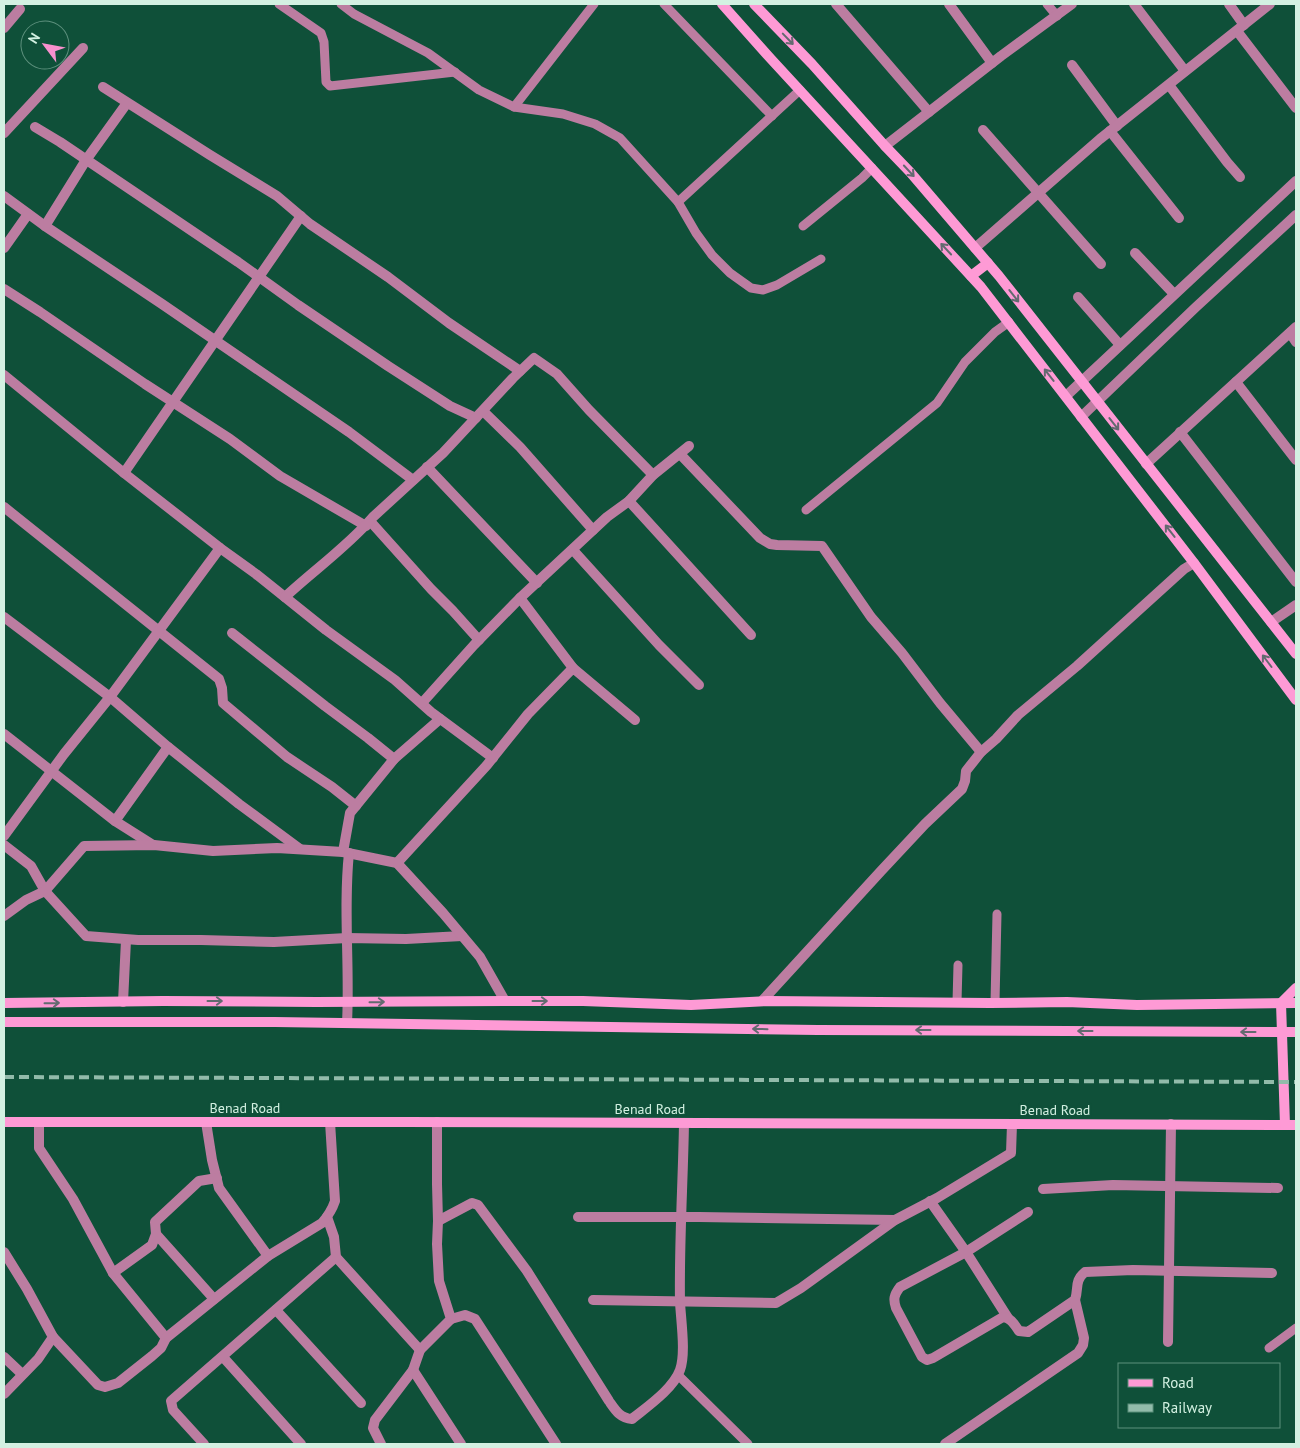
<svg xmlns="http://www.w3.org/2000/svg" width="1300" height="1448" font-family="'PT Sans',sans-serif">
<rect width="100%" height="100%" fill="#0f5039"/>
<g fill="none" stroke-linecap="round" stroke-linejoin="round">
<g stroke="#bc7da1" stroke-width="9">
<path d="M279 4 321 33 324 42 326 82 330 86 455 72"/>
<path d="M341 4 354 14 428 53 479 90 514 107 563 114 595 124 620 138 678 202 696 233 712 255 730 273 751 288 763 290 777 285 821 259"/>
<path d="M664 4 772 116"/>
<path d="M1047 4 1057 16"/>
<path d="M514 107 594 4"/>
<path d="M678 202 800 90"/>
<path d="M803 226 862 178 872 168"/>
<path d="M806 510 937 403 965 362 995 332 1009 322"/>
<path d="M957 1002 958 965"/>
<path d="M995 1002 997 914"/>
<path d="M1269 1348 1296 1328"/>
<path d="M678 1375 748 1444"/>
</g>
<g stroke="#bc7da1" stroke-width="10">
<path d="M836 4 929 112"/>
<path d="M949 4 992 63"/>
<path d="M1134 4 1185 71"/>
<path d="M1229 4 1244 25"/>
<path d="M4 28 20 9"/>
<path d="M1237 31 1296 108"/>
<path d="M1072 65 1117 126"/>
<path d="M1169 85 1227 162 1240 177"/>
<path d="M103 87 210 155 277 196 310 224 388 277 449 323 520 371"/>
<path d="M35 127 60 142 238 262 298 305 388 366 450 406 476 418"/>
<path d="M983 130 1101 264"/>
<path d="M1110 131 1179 218"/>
<path d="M4 133 83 48"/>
<path d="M885 146 1001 56 1072 4"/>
<path d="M4 196 45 226 162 304 349 432 413 480"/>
<path d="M45 226 86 160 127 103"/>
<path d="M4 248 28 214"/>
<path d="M975 248 1100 139 1270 4"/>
<path d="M1135 253 1174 294"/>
<path d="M4 289 40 312 145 384 230 439 280 476 366 526"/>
<path d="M1078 297 1120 345"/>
<path d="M1290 333 1296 342"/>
<path d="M4 375 124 473 220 548 256 574 326 630 395 680 431 712 493 758"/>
<path d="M1236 382 1296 460"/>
<path d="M1066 396 1296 181"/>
<path d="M483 411 520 447 593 530"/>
<path d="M1081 417 1196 307 1296 215"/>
<path d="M1180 432 1296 582"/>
<path d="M680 454 760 538 770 544 777 545 822 546 871 617 902 653 940 703 981 752"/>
<path d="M1146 464 1296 327"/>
<path d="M427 467 537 583"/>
<path d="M124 473 301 216"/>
<path d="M629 501 751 635"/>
<path d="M4 507 219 679 222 688 223 703 287 757 332 787 356 806"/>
<path d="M370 521 431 589 453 611 479 640"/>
<path d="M573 550 659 645 699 685"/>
<path d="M285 597C314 570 347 547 373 517L443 453 513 378 534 358 557 374 589 410 653 475"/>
<path d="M520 598 573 668"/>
<path d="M4 617 110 697 168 747 239 804 300 849"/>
<path d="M1271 622 1296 605"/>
<path d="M232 633 325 706 368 738 394 759"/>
<path d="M422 703 474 645 520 598 607 517 629 501 653 475 689 446"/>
<path d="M4 734 115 821 153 845"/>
<path d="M115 821 168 747"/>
<path d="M4 836 64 754 110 697 220 548"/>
<path d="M4 845 31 866 45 891 86 936 138 940H201L274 942 347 938 406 939 462 936"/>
<path d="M343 852 350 813 394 759 440 719"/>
<path d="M397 863 487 765 528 714 573 668 635 720"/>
<path d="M4 916 26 900 45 891 84 846 154 845 213 851 277 848 343 852 397 863 443 913 480 957 505 1001"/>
<path d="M762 1001 881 871 925 824 962 789 965 781 966 771 981 752 996 739 1018 715 1077 666 1184 569 1194 563"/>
<path d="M123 1002 126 940"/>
<path d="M347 1023C350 966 343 910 349 853"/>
<path d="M39 1122V1148L73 1199 113 1273 166 1338"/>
<path d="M206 1122 212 1160 219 1188 268 1256"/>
<path d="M1043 1189 1113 1185 1278 1188"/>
<path d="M930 1201 966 1252 1008 1318"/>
<path d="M1028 1212 966 1252 900 1287C894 1295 893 1299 896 1308L922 1357 927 1360 933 1358 1003 1317C1011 1318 1014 1324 1019 1331L1028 1332 1075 1300C1079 1288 1074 1281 1085 1272L1133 1270 1272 1273"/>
<path d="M327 1217 334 1237 336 1257 420 1350"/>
<path d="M578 1217H699L895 1220"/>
<path d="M438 1221 472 1203 478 1205 527 1271 609 1401C616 1411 620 1418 632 1419 648 1406 673 1389 680 1370 686 1354 681 1321 680 1302 679 1243 683 1183 684 1123"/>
<path d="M156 1234 214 1299"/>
<path d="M4 1252 27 1289 53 1337 38 1359 4 1394"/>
<path d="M113 1273 152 1245 156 1234 155 1222 199 1181 217 1178"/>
<path d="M593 1300 776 1303 801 1288 895 1220 937 1198 1011 1153 1012 1124"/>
<path d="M276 1310 361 1403"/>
<path d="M451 1319 465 1315 475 1319 556 1444"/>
<path d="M53 1337 98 1385 105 1387 118 1383 152 1356 161 1348 166 1338 268 1256 322 1223C328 1216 332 1210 335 1201L330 1122"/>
<path d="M1168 1342 1171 1124"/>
<path d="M4 1357 22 1374"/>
<path d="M223 1357 301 1444"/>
<path d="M413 1370 461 1444"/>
<path d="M204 1444 173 1410 171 1401 336 1257"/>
<path d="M381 1444 373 1428 375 1420 413 1370 420 1350 451 1319 439 1281 437 1244 438 1221 437 1184V1122"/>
<path d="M945 1444 1078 1353 1083 1345 1084 1338 1075 1300"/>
</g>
<g stroke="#fe9ad5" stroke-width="10">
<path d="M722 4 771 59 981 287 1194 563 1296 700"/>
<path d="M754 4 812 64 885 146 910 172 999 276 1296 654"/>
<path d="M971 276 988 263"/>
<path d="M4 1003 163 1001 316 1002 505 1001H583L691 1005 768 1001 990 1003 1067 1002 1137 1005 1296 1003"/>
<path d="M4 1022H275L818 1030 1296 1032"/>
<path d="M4 1122H404L1296 1125"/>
<path d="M1285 1125 1281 1003 1296 988"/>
</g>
<path stroke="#92bbaa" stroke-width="4" stroke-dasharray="10 5" stroke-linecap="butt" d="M4 1077 1296 1082"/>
</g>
<defs><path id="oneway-shaft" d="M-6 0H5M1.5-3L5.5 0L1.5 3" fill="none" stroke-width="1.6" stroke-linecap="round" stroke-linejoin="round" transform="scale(1.25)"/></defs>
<g stroke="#636a70">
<use href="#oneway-shaft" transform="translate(788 39) rotate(46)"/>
<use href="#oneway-shaft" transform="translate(909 171) rotate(47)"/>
<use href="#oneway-shaft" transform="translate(946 249) rotate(-133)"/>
<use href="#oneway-shaft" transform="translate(1014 296) rotate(52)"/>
<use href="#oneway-shaft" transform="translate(1049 375) rotate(-128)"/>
<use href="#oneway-shaft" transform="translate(1114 424) rotate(52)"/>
<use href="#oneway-shaft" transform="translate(1170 531) rotate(-128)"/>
<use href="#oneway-shaft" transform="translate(1267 661) rotate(-127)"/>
<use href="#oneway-shaft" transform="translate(215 1001)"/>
<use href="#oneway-shaft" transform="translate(540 1001)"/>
<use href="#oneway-shaft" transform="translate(377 1002) rotate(-1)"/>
<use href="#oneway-shaft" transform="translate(52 1003) rotate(-1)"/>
<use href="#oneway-shaft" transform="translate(760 1029) rotate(-179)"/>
<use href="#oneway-shaft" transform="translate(923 1030) rotate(-180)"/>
<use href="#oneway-shaft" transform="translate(1085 1031) rotate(-180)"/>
<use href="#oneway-shaft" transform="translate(1248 1032) rotate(-180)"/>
</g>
<g text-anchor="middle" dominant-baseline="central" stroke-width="5" stroke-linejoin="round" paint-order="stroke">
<g font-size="14" fill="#d3f1e2" stroke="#0f5039">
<text x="245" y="1108">Benad Road</text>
<text x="650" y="1109">Benad Road</text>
<text x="1055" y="1110">Benad Road</text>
</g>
</g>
<rect width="1300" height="1448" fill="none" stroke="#d3f1e2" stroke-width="10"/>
<rect x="1118" y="1363" width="162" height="65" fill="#0f5039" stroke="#5d907d"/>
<rect x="1128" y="1379" width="25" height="8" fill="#fe9ad5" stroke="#5d907d"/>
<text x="1162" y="1388" font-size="15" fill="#d3f1e2">Road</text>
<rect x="1128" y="1404" width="25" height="8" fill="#92bbaa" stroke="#5d907d"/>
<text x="1162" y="1413" font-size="15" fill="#d3f1e2">Railway</text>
<g transform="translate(45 45) rotate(302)"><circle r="24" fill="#0f5039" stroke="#5d907d"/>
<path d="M0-4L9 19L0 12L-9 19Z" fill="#f790cd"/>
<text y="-8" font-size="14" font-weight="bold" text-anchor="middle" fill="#d3f1e2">N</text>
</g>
</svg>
